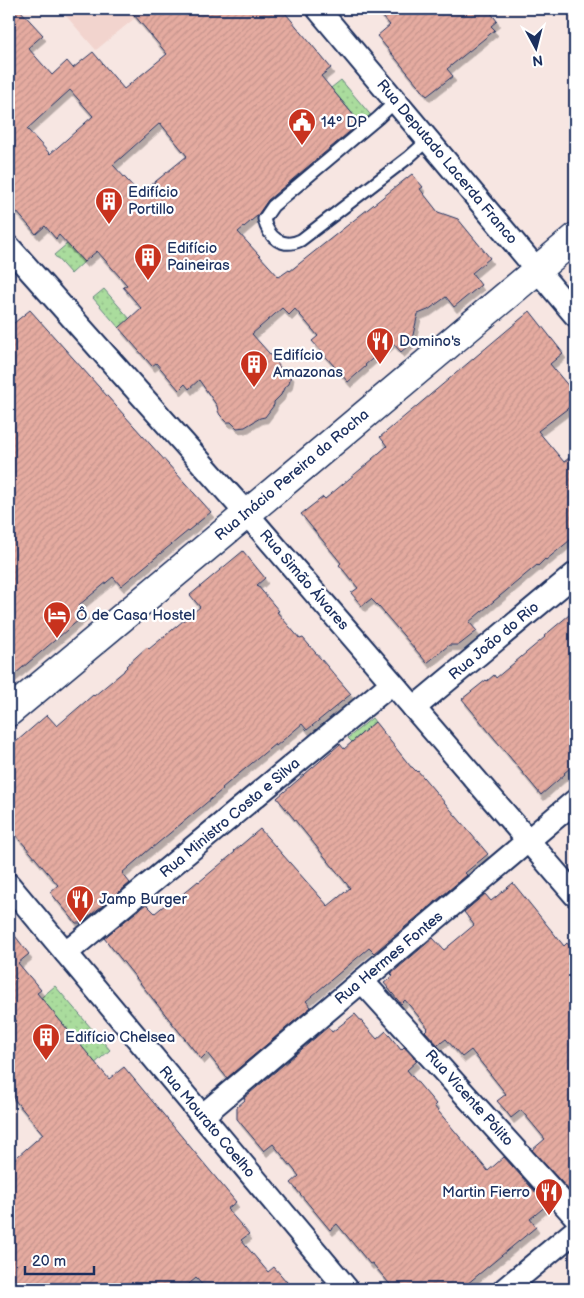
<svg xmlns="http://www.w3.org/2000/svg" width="584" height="1298" font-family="'Balsamiq Sans',sans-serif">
<defs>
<pattern id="garden-dots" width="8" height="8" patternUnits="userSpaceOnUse" patternTransform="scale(1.25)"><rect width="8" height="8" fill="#aadc9d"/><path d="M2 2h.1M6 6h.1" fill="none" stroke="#92bd8a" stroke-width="1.8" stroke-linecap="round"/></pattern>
<pattern id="building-hatch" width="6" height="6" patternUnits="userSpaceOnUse" patternTransform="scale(1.25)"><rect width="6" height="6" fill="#e5aba0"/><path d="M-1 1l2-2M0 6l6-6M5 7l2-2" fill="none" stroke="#c4938c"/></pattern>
<filter id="shadow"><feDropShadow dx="3" dy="5.5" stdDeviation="0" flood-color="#0004"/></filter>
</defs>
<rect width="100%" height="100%" fill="#f7e6e2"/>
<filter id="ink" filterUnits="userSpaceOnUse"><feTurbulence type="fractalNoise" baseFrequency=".02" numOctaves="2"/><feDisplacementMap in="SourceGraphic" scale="10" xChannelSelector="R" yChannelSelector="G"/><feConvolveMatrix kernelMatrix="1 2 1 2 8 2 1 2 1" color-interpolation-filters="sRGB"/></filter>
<g filter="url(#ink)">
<path fill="#f2d4ce" d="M60 9H146L96 50Z"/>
<g fill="url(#garden-dots)" stroke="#62867e">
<path d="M341 80 374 119 364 128 331 88Z"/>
<path d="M67 244 84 262 71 274 54 255Z"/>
<path d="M104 289 130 319 119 328 93 298Z"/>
<path d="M372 718 375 722 352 742 348 738Z"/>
<path d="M55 986 110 1050 83 1074 30 1007Z"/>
</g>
<g fill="url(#building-hatch)" stroke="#1b2f5e" fill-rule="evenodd" filter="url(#shadow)">
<path d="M9 9H19L43 35 28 48 52 75 67 61 73 68 93 52 124 89 167 54 129 9H282L331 68 321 76 360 123 268 200 257 216 238 232 279 277 289 270 290 271 412 174 423 187 420 189 438 212 458 219 490 258 472 273 481 285 454 307 446 297 428 310 418 314 411 343 401 352 392 342 365 365 366 366 348 382 312 341 318 336 295 309 289 315 282 308 252 334 277 362 280 368 291 374 289 384 284 388 281 395 274 402V405L265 417 260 418 245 427 237 428 231 422H227L220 415 218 411 217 406 199 380 189 389 185 384 179 390 156 363 152 366 119 328 141 308 123 287 127 285 97 251 84 262 59 235 56 239 45 226 36 234 9 203ZM70 90 93 116 50 154 27 129ZM160 123 187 156 140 194 113 165Z"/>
<path d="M376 9H488L497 21 491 26 495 30 447 69 453 76 427 96 377 36 390 25Z"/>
<path d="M30 310 211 512 121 586 113 577 79 605 86 614 9 679V327Z"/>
<path d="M530 311 563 353 550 364 575 394V403L538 431 564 462 575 453V536L546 560 545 559 538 566 537 565 469 622 477 631 459 645H449L427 663 379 607 371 599 362 606 351 593 358 588 339 565 341 563 301 514 323 497 325 499 373 459H372L387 446 380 437Z"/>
<path d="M243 551 265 578 257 585 279 611 277 612 300 639 303 638 351 694 307 730 302 724 276 746 275 744 222 788 223 789 152 848V847L122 873 130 883 81 923H76L50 892 58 885 9 827V748L47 715 57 726 93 695 94 696 124 671V670L127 667 126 666 147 647 149 649 200 607 190 595Z"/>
<path d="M575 610V764L564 773 565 774 541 795 462 699 486 680 487 681 494 675 496 678 545 637 544 636Z"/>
<path d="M375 722 411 767H412L417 772 418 771 488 854 465 873 467 875 374 953 369 948 306 1001 311 1007 227 1078 207 1053 201 1059 104 938 146 904 155 913 177 895 179 897 198 881 199 882 235 852 234 851 260 829 328 906 350 888 277 798 340 744 344 749Z"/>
<path d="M513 883 564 946 567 943 575 953V1191L569 1190 532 1150 545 1139 521 1110 511 1118 505 1110 497 1101 506 1094 471 1050 462 1057 446 1039 438 1045 425 1031 428 1028 405 1000 401 1004 384 983 393 976 391 974 433 938 444 950 474 925 464 912 485 894 491 901Z"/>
<path d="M9 928 29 954 18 963 41 990 37 993 109 1079 124 1067 236 1202 227 1209 249 1234 241 1240 268 1272 274 1267 293 1289H206L196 1278 183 1289H9V1164L43 1134 9 1093V1028L17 1021 9 1012Z"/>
<path d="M355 1014 377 1039 386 1031 401 1050 404 1047 417 1061 407 1070 436 1104 434 1106 488 1171 504 1157 547 1205 530 1219 536 1227 461 1289H394L372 1263 370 1264 337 1224 330 1230 291 1183 299 1176 273 1144 264 1151 237 1119V1107L245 1100 244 1098 328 1027 332 1032Z"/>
</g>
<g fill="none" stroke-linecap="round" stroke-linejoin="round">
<g stroke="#1b2f5e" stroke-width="15">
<path id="service" d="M396 101 378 118 273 206 264 219C268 238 283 249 301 240L409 157 428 140"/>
</g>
<g stroke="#1b2f5e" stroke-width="26">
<g id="minor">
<path d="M318 9 575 315"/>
<path d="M9 247 247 514 575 895"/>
<path d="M414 708 575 574"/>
<path d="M9 885 347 1289"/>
<path d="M66 953 392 683"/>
<path d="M362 981 575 1216"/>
<path d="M202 1116 575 801"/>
<path d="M505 1289 575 1231"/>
</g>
</g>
<g stroke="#1b2f5e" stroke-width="31">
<path id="tertiary" d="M9 712 280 486 575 238"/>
</g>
<use href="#service" stroke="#fff" stroke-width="11"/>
<use href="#minor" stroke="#fff" stroke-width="22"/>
<use href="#tertiary" stroke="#fff" stroke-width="28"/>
</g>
</g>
<defs>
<g id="civic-pin" transform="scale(1.4375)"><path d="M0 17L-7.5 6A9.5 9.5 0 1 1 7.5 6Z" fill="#c8321e" stroke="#fff"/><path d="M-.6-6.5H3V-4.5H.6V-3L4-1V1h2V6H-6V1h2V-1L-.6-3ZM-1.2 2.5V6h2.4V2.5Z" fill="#fff"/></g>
<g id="building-pin" transform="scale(1.4375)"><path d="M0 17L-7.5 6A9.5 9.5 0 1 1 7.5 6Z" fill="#c8321e" stroke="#fff"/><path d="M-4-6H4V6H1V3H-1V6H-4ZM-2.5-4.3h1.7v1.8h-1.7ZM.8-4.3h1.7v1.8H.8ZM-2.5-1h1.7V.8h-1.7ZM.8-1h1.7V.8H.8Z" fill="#fff"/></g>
<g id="restaurant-pin" transform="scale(1.4375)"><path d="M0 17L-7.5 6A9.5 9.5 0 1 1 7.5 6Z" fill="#c8321e" stroke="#fff"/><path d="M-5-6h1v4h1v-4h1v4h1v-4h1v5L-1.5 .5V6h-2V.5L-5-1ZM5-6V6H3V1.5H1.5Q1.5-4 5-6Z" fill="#fff"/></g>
<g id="hotel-pin" transform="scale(1.4375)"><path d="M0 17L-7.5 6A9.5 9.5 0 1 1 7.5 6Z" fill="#c8321e" stroke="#fff"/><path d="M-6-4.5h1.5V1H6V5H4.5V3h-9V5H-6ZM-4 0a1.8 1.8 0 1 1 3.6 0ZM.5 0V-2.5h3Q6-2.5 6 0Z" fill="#fff"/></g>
</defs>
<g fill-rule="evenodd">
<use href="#civic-pin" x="302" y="122"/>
<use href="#building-pin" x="109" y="201"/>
<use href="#building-pin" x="148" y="257"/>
<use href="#restaurant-pin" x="380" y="341"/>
<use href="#building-pin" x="254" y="364"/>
<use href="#hotel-pin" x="57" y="615"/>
<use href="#restaurant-pin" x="80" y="899"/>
<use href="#building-pin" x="46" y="1037"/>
<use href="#restaurant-pin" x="549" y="1192"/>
</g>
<g text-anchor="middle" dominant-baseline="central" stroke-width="4.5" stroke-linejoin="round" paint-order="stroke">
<g font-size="15" fill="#1b2f5e" stroke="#fff" text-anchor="start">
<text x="321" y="122">14º DP</text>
<text x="128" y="192">Edifício<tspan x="128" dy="17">Portillo</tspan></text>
<text x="167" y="248">Edifício<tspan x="167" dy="17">Paineiras</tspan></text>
<text x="399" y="341">Domino's</text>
<text x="273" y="355">Edifício<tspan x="273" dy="17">Amazonas</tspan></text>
<text x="76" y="615">Ô de Casa Hostel</text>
<text x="99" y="899">Jamp Burger</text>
<text x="65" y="1037">Edifício Chelsea</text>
<text x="530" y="1192" text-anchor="end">Martin Fierro</text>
</g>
<g font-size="15" fill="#1b2f5e" stroke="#fff">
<text transform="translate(447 162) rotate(50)">Rua Deputado Lacerda Franco</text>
<text transform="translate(292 475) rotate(-40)">Rua Inácio Pereira da Rocha</text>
<text transform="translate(304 580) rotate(49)">Rua Simão Álvares</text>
<text transform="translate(494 641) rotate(-40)">Rua João do Rio</text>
<text transform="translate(230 818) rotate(-40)">Rua Ministro Costa e Silva</text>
<text transform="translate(389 958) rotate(-40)">Rua Hermes Fontes</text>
<text transform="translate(469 1098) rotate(48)">Rua Vicente Pólito</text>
<text transform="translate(207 1122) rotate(50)">Rua Mourato Coelho</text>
</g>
</g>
<rect width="584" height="1298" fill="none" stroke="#fff" stroke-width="30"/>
<rect x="15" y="15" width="554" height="1268" fill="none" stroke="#1b2f5e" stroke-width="2" filter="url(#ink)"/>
<g transform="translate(536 48) rotate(173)" stroke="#ffffff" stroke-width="4" paint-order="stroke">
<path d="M0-4L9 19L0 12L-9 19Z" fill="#1b2f5e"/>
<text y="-8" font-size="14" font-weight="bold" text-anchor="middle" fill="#1b2f5e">N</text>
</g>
<path d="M25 1266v8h69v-8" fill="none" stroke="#1b2f5e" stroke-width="2.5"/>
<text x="32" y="1266" font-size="15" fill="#1b2f5e" stroke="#ffffff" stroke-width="4" paint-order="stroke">20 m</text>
</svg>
